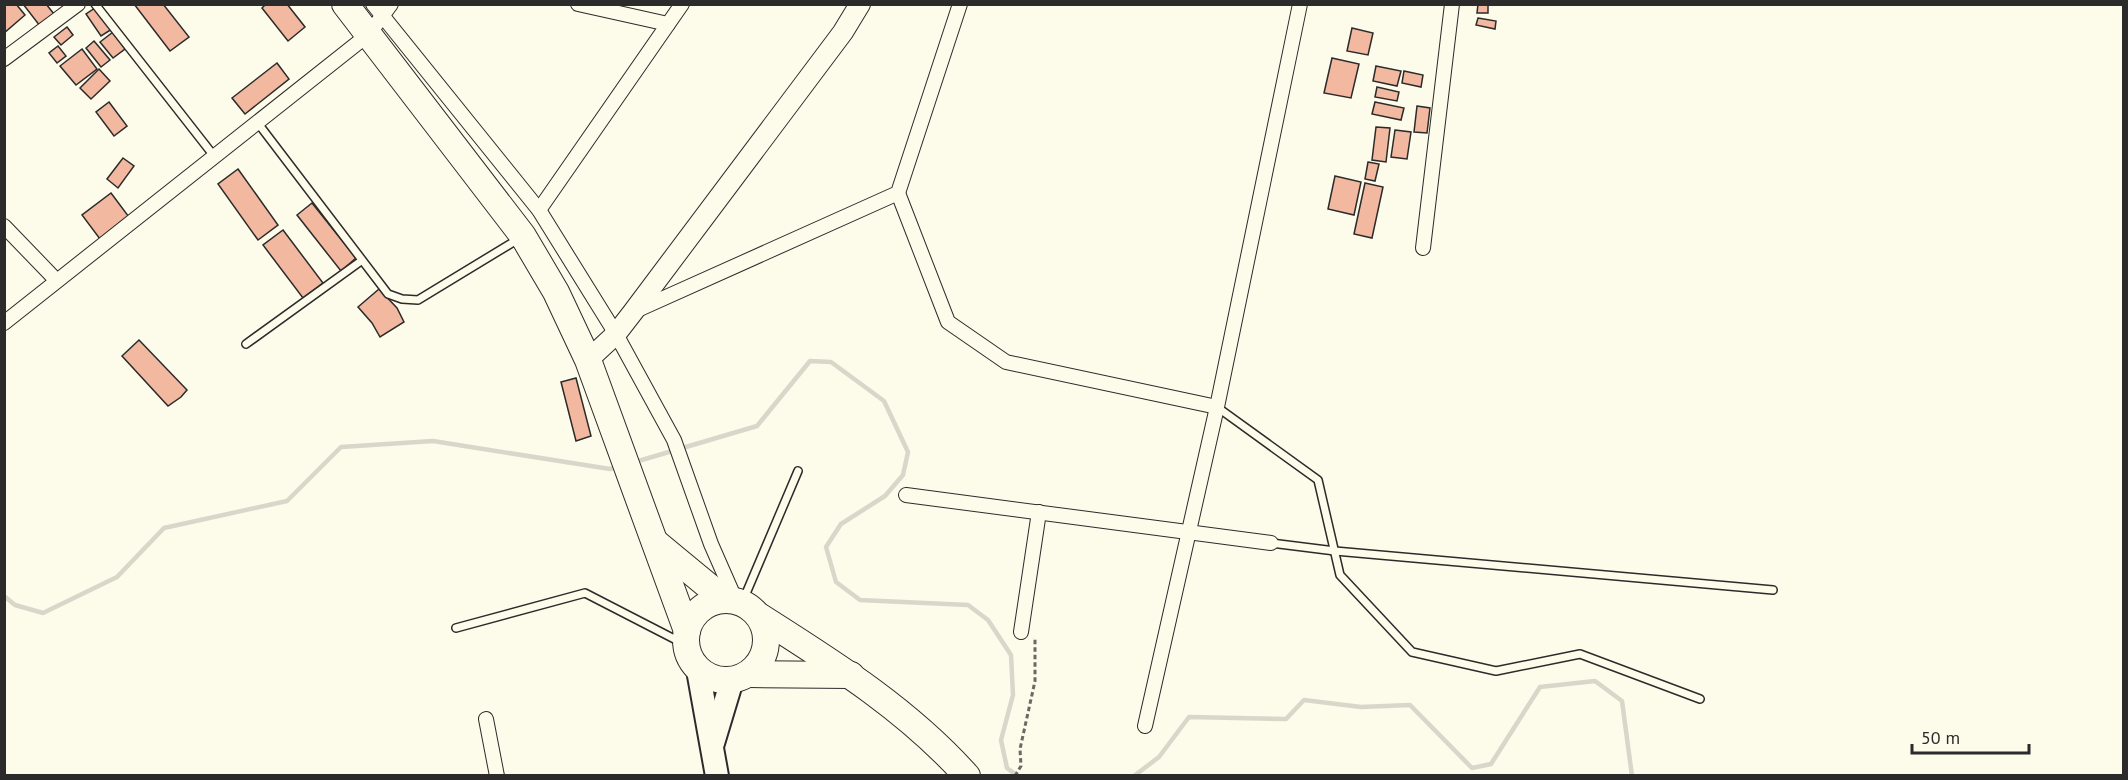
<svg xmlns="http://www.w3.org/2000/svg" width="2128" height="780" font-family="'PT Sans',sans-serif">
<rect width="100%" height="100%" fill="#fdfbea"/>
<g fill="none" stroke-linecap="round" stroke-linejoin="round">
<g stroke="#d8d7c9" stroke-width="4.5">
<path d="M635 462 757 426 810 361 831 362 884 401 908 452 903 475 885 496 841 524 826 547 836 582 860 600 968 605 988 620 1011 655 1013 695 1001 740 1007 768 1018 776"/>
<path d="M4 596 15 605 43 613 117 577 164 528 287 501 341 447 433 441 610 469 618 467"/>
<path d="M1134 776 1159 757 1189 717 1286 719 1304 700 1361 707 1410 705 1472 768 1491 764 1540 687 1595 681 1622 701 1632 776"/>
</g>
</g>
<g fill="#f2b8a0" stroke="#2b2b2b" stroke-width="1.5">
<path d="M4 4H16L25 15 4 33Z"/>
<path d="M23 4H46L54 14 40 26Z"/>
<path d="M134 4H163L189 37 170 51Z"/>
<path d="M266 4H287L305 27 288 41 262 8Z"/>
<path d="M1478 4H1488V13H1477Z"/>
<path d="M95 8 112 29 101 36 86 14Z"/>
<path d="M1478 18 1496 21 1495 29 1476 25Z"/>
<path d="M67 27 73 35 61 45 54 37Z"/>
<path d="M1352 28 1373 33 1368 55 1347 51Z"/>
<path d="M113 32 125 49 113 58 100 42Z"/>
<path d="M94 41 110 60 101 67 86 48Z"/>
<path d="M58 46 66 56 57 63 49 53Z"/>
<path d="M82 49 97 69 76 85 60 66Z"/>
<path d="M1332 58 1359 64 1351 98 1324 93Z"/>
<path d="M277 63 289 79 245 114 232 98Z"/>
<path d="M1376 66 1401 71 1397 86 1373 81Z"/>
<path d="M99 69 110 81 91 99 80 88Z"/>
<path d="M1404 71 1423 75 1421 87 1402 83Z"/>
<path d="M1377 87 1399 92 1397 101 1375 97Z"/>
<path d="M109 102 127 126 114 136 96 112Z"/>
<path d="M1375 102 1404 108 1401 120 1372 114Z"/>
<path d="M1417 106 1430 108 1427 133 1414 132Z"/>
<path d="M1376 127 1390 128 1386 162 1372 160Z"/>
<path d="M1395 130 1411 132 1407 159 1391 157Z"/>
<path d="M123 158 134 166 118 188 107 179Z"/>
<path d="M1368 162 1379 164 1375 181 1365 179Z"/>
<path d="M238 169 278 225 258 240 218 184Z"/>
<path d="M1335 176 1361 182 1354 215 1328 209Z"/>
<path d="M1365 183 1383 187 1372 238 1354 234Z"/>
<path d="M111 193 129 217 100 239 82 215Z"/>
<path d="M312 203 356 258 341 271 297 215Z"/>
<path d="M283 230 323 283 303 298 263 245Z"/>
<path d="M379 289 397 308 404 322 380 337 372 323 358 307Z"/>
<path d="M139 340 187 390 181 397 168 406 122 356Z"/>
<path d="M576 378 591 436 576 441 561 382Z"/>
</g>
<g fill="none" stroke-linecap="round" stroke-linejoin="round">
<g stroke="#2b2b2b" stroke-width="10">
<g id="lane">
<path d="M95 4 214 156"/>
<path d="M257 122 388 294 402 299 418 300 520 238"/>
<path d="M246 344 361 261"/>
<path d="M1217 407 1318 480 1340 575 1412 652 1496 671 1580 654 1700 699"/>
<path d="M1271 543 1335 551 1773 590"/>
<path d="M742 603 798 471"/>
<path d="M456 628 585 593 686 645"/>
</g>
</g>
<g stroke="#2b2b2b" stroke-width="16">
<g id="street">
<path d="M373 4 539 210 616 334 674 440 711 544 736 601"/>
<path d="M578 4 668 24"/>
<path d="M4 59 78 4"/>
<path d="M898 193 948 322 1006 362 1217 407"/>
<path d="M539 210 682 4"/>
<path d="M4 226 56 280"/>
<path d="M1423 248 1452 4"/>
<path d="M635 311 898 193 960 4"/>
<path d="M4 323 369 34 391 4"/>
<path d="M906 495 1271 543"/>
<path d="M1021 632 1039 512"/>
<path d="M486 719 497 776"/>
<path d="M1145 726 1217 407 1300 4"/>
</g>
</g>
<g stroke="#2b2b2b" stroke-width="22">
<path id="secondary" d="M588 360 616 334 633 312 843 32 860 4"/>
</g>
<g stroke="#2b2b2b" stroke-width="26">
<g id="primary">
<path d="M698 670 717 776"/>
<path d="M713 743 732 680"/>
</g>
</g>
<g stroke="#2b2b2b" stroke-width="28">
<g id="highway">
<path d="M345 4 523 236 556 292 588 360 687 631"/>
<path d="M655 542 724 599"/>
<circle cx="726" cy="640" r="40"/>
<path d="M759 616C833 663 907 709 967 776"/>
<path d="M749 674 851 675"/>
</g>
</g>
<path stroke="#6a6964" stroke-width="3" stroke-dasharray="4.5 3" stroke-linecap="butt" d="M1015 776 1021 766 1020 749 1035 681V639L1033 638"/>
<use href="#lane" stroke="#fdfbea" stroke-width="7"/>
<use href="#street" stroke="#fdfbea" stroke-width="14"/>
<use href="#secondary" stroke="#fdfbea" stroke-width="20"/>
<use href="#primary" stroke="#fdfbea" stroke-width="22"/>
<use href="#highway" stroke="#fdfbea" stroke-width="26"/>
</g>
<rect width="2128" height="780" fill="none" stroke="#2b2b2b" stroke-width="12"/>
<path d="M1912 744v9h117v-9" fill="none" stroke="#2b2b2b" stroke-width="3"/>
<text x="1921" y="744" font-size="18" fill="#2b2b2b" stroke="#fdfbea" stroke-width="4.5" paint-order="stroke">50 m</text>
</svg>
